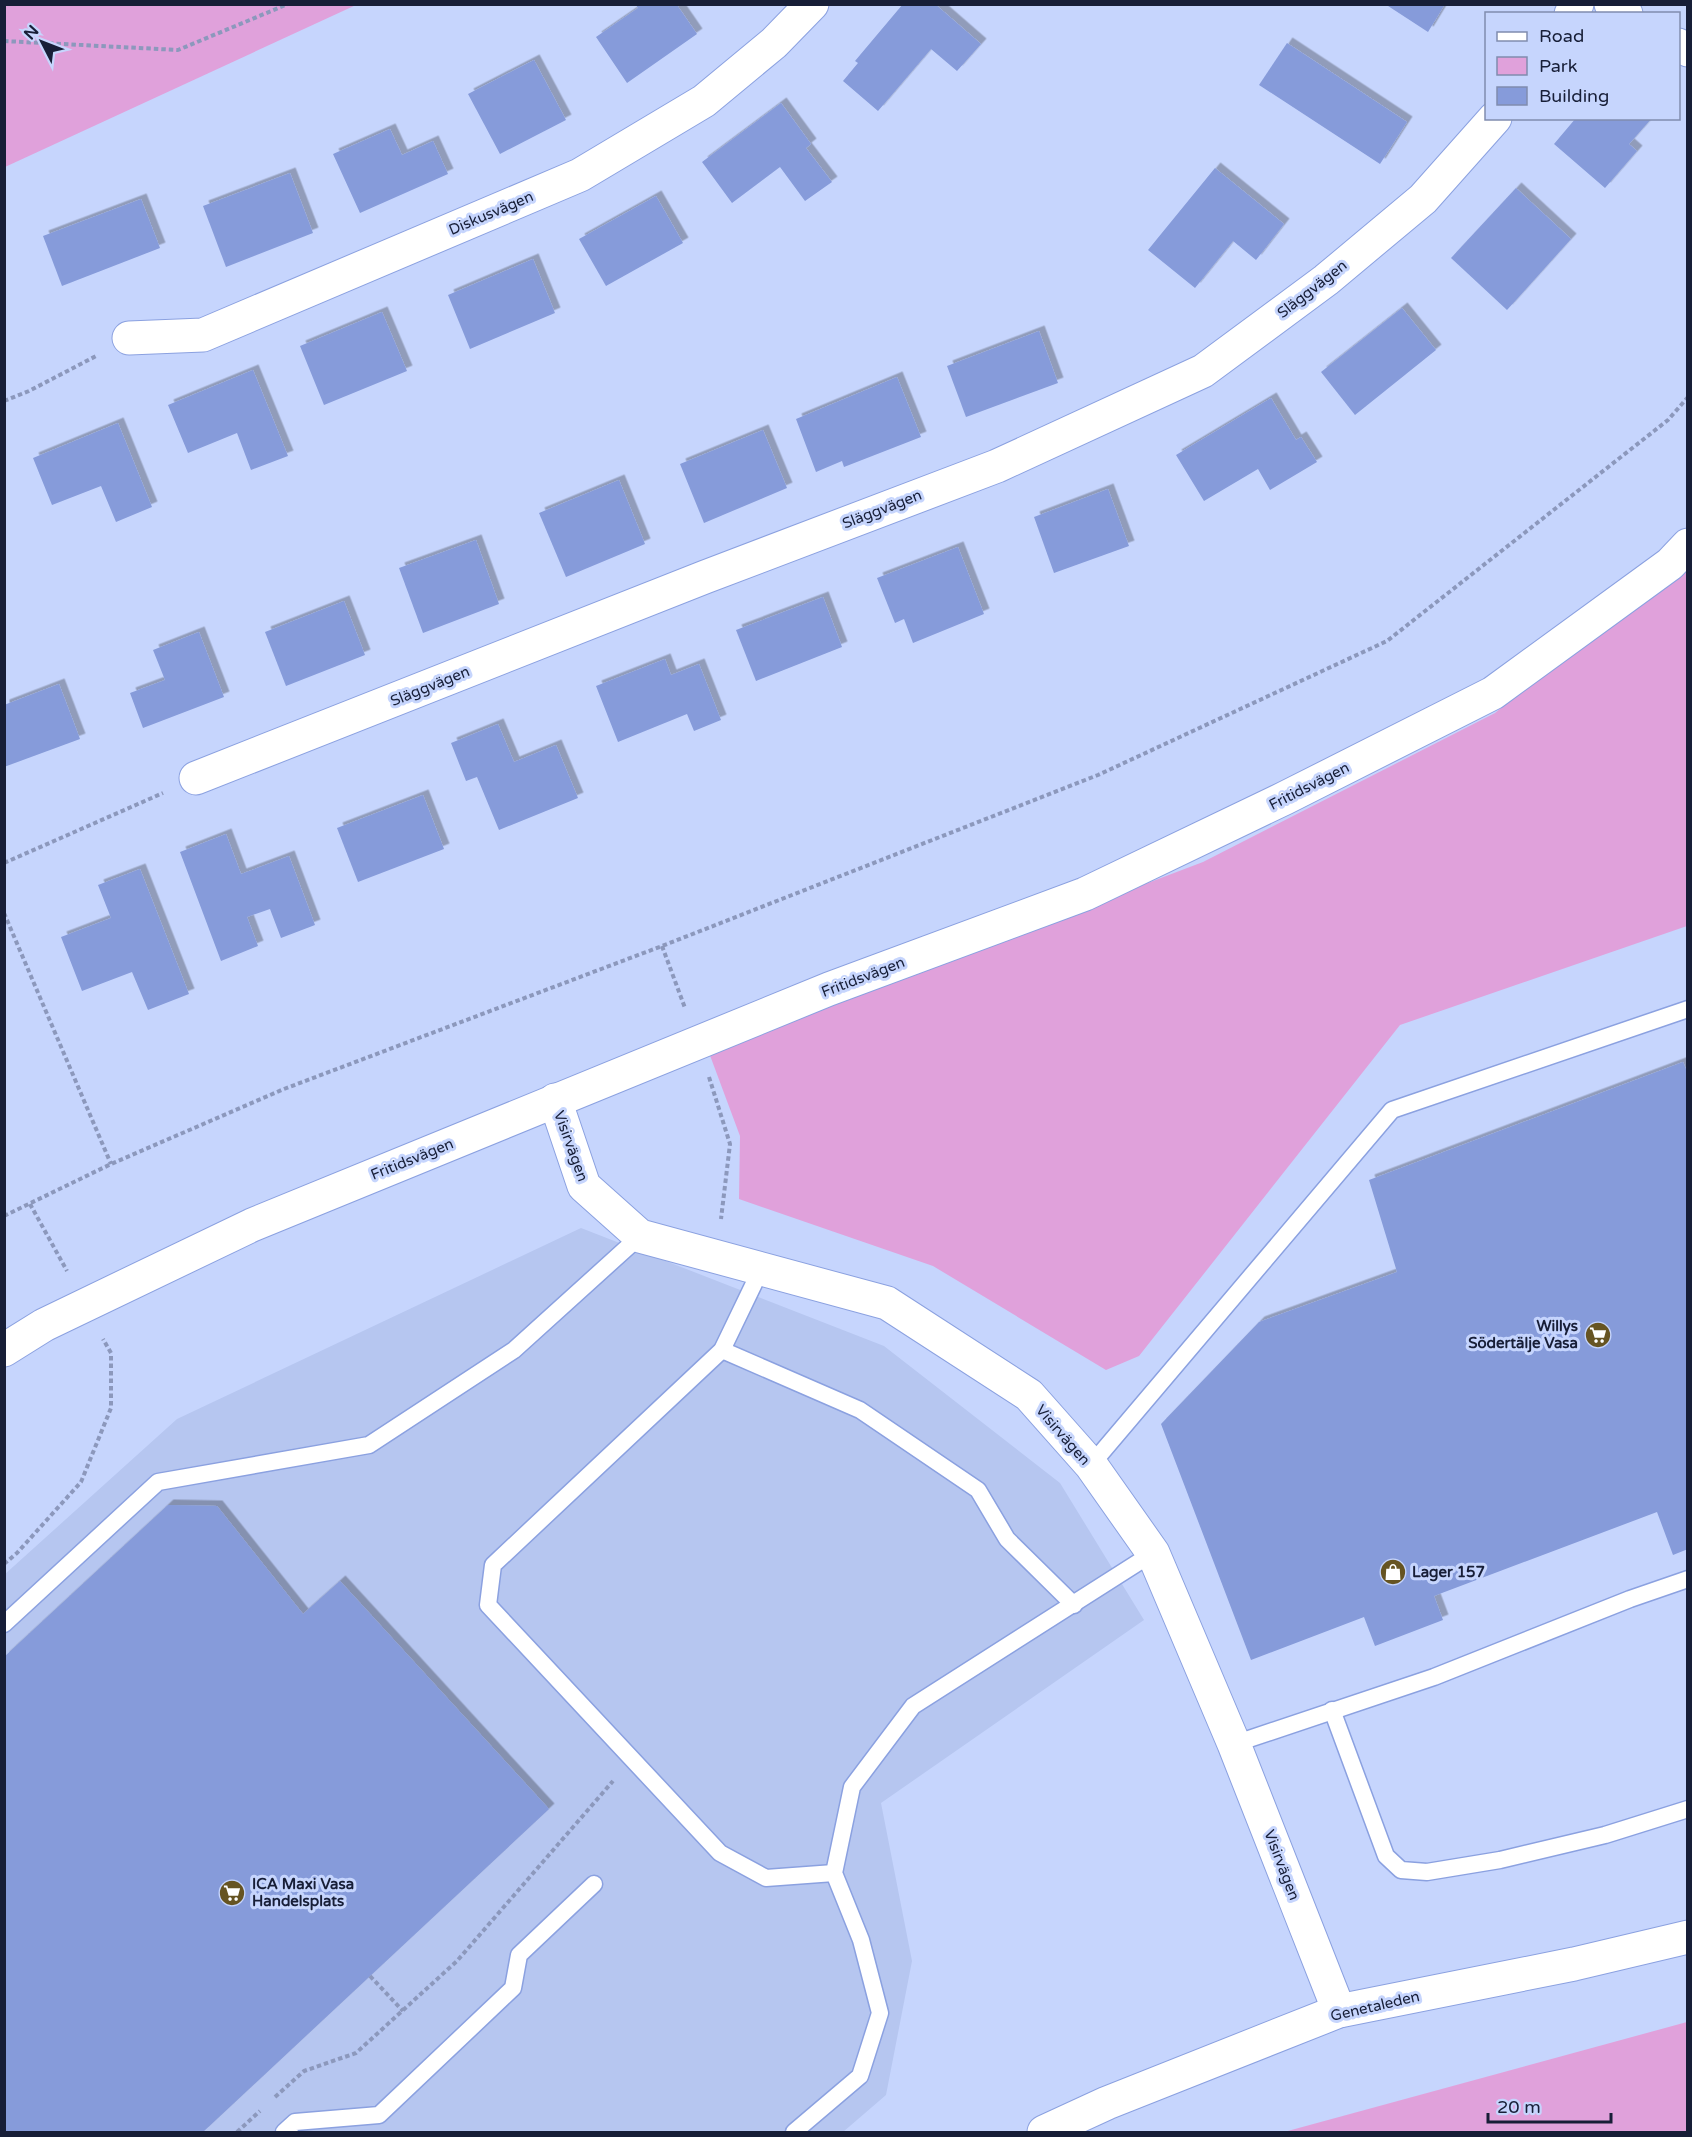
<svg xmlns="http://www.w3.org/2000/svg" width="1692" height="2137" font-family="'Varela Round',sans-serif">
<defs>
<filter id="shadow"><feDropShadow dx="5.5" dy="-5.5" stdDeviation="0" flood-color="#0004"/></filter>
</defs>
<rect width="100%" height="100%" fill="#c6d5fd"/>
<path fill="#b6c6f0" d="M581 1228 884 1346 1060 1483 1144 1620 881 1803 912 1961 886 2095 843 2132H5L4 1575 177 1419Z"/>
<g fill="#e0a1db">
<path d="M4 5 5 4 356 5 5 167Z"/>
<path d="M1687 555V926L1400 1025 1139 1356 1106 1370 933 1266 739 1199 740 1136 708 1050 1203 862 1495 713Z"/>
<path d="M1687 2022V2132H1284Z"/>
</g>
<g fill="#869bda" filter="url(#shadow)">
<path d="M903 4H935L981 44 957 71 931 49 878 111 843 81 858 63 855 61Z"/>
<path d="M1385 4H1445L1428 32Z"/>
<path d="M636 5H677L697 34 627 83 596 37 638 8Z"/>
<path d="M1287 43 1407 122 1380 164 1259 85Z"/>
<path d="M534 60 566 120 500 154 468 94Z"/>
<path d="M781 103 811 144 806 148 832 182 805 201 780 167 732 203 702 162Z"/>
<path d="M1576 118H1652L1629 144 1637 151 1605 188 1554 144Z"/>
<path d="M390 129 402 155 433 141 448 174 360 213 333 154Z"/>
<path d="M1215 168 1284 224 1256 260 1233 241 1195 288 1148 250Z"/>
<path d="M290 173 313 233 226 267 203 206Z"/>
<path d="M1516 188 1571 239 1507 310 1451 258Z"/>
<path d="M656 196 683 243 606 286 579 239Z"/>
<path d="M141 199 160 248 62 286 43 236Z"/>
<path d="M533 259 555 313 470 349 448 295Z"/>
<path d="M1402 308 1436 350 1355 415 1321 372Z"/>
<path d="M382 312 407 371 324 405 300 346Z"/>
<path d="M1039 331 1058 383 966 417 947 366Z"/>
<path d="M253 370 288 456 251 470 237 433 188 453 168 405Z"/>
<path d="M897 377 921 437 844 467 842 461 816 472 796 419Z"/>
<path d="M1271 398 1296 440 1301 437 1317 462 1270 490 1258 469 1204 501 1176 455Z"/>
<path d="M118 423 152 507 116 522 101 486 52 505 33 458Z"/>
<path d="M763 430 787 488 704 523 680 464Z"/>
<path d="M619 480 645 544 566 577 539 513Z"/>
<path d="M1108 489 1129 546 1054 573 1034 517Z"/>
<path d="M476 540 499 604 423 633 399 568Z"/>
<path d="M958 547 984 614 913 643 904 619 895 623 877 578Z"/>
<path d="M823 597 842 647 756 681 736 630Z"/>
<path d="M344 601 365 655 286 686 265 632Z"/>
<path d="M199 632 224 697 143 728 130 693 165 680 153 650Z"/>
<path d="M665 659 671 675 699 664 721 720 694 731 687 714 618 742 596 686Z"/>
<path d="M59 684 80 739 4 767V705Z"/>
<path d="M498 724 514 762 556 745 578 798 499 830 477 777 466 781 451 743Z"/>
<path d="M423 795 444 849 358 882 337 828Z"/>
<path d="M226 834 241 874 289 856 315 925 281 938 270 909 247 917 258 946 221 961 180 852Z"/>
<path d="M140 869 189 994 148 1010 132 972 82 991 61 937 111 918 98 885Z"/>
<path d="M1683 1062 1688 1074V1549L1673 1555 1657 1512 1434 1596 1443 1620 1375 1646 1364 1617 1251 1660 1161 1424 1259 1322 1397 1272 1369 1180Z"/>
<path d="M168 1505 217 1506 303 1614 340 1581 549 1809 203 2132H4V1657Z"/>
</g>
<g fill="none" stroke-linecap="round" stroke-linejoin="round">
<g stroke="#8ba1e0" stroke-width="19">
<g id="lane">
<path d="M761 1269 722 1350 493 1565 488 1605 720 1853 766 1878 834 1873"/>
<path d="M722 1350 860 1410 978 1490 1007 1539 1074 1605"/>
<path d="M1091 1465 1392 1110 1688 1009"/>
<path d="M4 1624 158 1482 369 1445 514 1350 640 1236"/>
<path d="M1332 1710 1386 1856 1401 1870 1427 1872 1500 1860 1605 1835 1688 1809"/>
<path d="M1234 1744 1434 1677 1630 1599 1688 1579"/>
<path d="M284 2132 295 2122 379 2115 513 1988 519 1955 594 1884"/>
<path d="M794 2132 860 2076 880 2013 861 1940 834 1873 852 1787 913 1706 1153 1553"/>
</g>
</g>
<g stroke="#8ba1e0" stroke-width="35">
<g id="street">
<path d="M1611 4 1626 14"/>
<path d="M1571 14 1577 4"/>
<path d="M1678 45 1688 50"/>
<path d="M129 338 203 335 580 175 704 101 774 43 812 4"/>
<path d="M196 778 705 577 997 466 1203 371 1326 280 1423 199 1495 118"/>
<path d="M555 1100 584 1186 640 1236 887 1303 1029 1395 1091 1465 1153 1553 1234 1744 1339 2011"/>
<path d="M4 1350 44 1325 252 1225 829 989 1085 894 1285 798 1493 693 1670 564 1688 545"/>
</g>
</g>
<g stroke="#8ba1e0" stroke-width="35">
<path id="secondary" d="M1044 2132 1107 2103 1339 2011 1574 1964 1688 1937"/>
</g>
<g stroke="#8c98bc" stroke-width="4" stroke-dasharray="4.5 3" stroke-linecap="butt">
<path d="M4 41 178 50 288 4"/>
<path d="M4 401 29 391 98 355"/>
<path d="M4 863 163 793"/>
<path d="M4 913 111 1164"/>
<path d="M662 946 685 1008"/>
<path d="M709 1077 730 1144 721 1219"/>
<path d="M30 1204 67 1271"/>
<path d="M4 1216 111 1164 284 1089 662 946 1098 775 1387 641 1668 420 1688 397"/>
<path d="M4 1564 17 1553 81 1482 111 1408V1353L103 1339"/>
<path d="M370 1976 403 2011"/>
<path d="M275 2097 304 2071 356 2053 457 1961 613 1781"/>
<path d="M237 2132 260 2111"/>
</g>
<use href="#lane" stroke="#fff" stroke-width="16"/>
<use href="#street" stroke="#fff" stroke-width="33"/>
<use href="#secondary" stroke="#fff" stroke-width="33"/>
</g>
<defs>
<g id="supermarket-disc" transform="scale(1.35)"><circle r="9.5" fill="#665422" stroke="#c6d5fd"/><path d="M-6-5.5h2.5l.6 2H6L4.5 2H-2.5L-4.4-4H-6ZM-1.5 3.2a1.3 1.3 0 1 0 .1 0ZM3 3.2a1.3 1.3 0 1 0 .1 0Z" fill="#fff"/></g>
<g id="shop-disc" transform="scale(1.35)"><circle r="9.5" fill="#665422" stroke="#c6d5fd"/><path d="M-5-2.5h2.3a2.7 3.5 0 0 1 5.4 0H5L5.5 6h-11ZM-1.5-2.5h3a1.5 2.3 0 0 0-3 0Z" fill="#fff"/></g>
</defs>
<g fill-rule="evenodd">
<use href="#supermarket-disc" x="1598" y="1335"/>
<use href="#shop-disc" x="1393" y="1572"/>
<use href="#supermarket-disc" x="232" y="1893"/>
</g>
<g text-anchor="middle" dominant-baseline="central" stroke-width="6" stroke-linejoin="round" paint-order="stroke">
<g font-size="15" fill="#171e37" stroke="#c6d5fd">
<text transform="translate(491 213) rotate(-23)">Diskusvägen</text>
<text transform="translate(1312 289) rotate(-38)">Släggvägen</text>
<text transform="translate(882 509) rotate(-21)">Släggvägen</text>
<text transform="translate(430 686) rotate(-22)">Släggvägen</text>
<text transform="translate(1309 786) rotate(-27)">Fritidsvägen</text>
<text transform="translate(863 977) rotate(-21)">Fritidsvägen</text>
<text transform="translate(571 1146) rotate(70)">Visirvägen</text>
<text transform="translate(412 1159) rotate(-22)">Fritidsvägen</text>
<text transform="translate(1063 1435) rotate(49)">Visirvägen</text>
<text transform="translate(1282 1865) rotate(69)">Visirvägen</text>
<text transform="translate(1375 2006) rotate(-13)">Genetaleden</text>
</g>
<g font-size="15" font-weight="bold" fill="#171e37" stroke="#c6d5fd" text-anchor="start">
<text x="1578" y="1326" text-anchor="end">Willys<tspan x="1578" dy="17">Södertälje Vasa</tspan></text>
<text x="1412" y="1572">Lager 157</text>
<text x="252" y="1884">ICA Maxi Vasa<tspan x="252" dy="17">Handelsplats</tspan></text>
</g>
</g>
<rect width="1692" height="2137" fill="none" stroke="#171e37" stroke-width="12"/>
<rect x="1485" y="12" width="195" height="108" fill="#c6d5fd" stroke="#808cae" stroke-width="1.5"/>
<rect x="1497" y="32" width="30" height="9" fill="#ffffff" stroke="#808cae" stroke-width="1.5"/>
<text x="1539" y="42" font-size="18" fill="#171e37">Road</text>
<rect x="1497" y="57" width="30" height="18" fill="#e0a1db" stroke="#808cae" stroke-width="1.5"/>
<text x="1539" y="72" font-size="18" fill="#171e37">Park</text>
<rect x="1497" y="87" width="30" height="18" fill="#869bda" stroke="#808cae" stroke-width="1.5"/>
<text x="1539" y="102" font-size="18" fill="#171e37">Building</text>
<g transform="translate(42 42) rotate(312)" stroke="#c6d5fd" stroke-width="4.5" paint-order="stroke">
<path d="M0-4.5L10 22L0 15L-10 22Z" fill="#171e37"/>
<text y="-9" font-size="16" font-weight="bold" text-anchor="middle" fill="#171e37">N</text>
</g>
<path d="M1488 2113v9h123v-9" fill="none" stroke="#171e37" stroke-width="3"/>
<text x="1497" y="2113" font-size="18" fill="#171e37" stroke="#c6d5fd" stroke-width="4.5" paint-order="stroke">20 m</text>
</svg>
